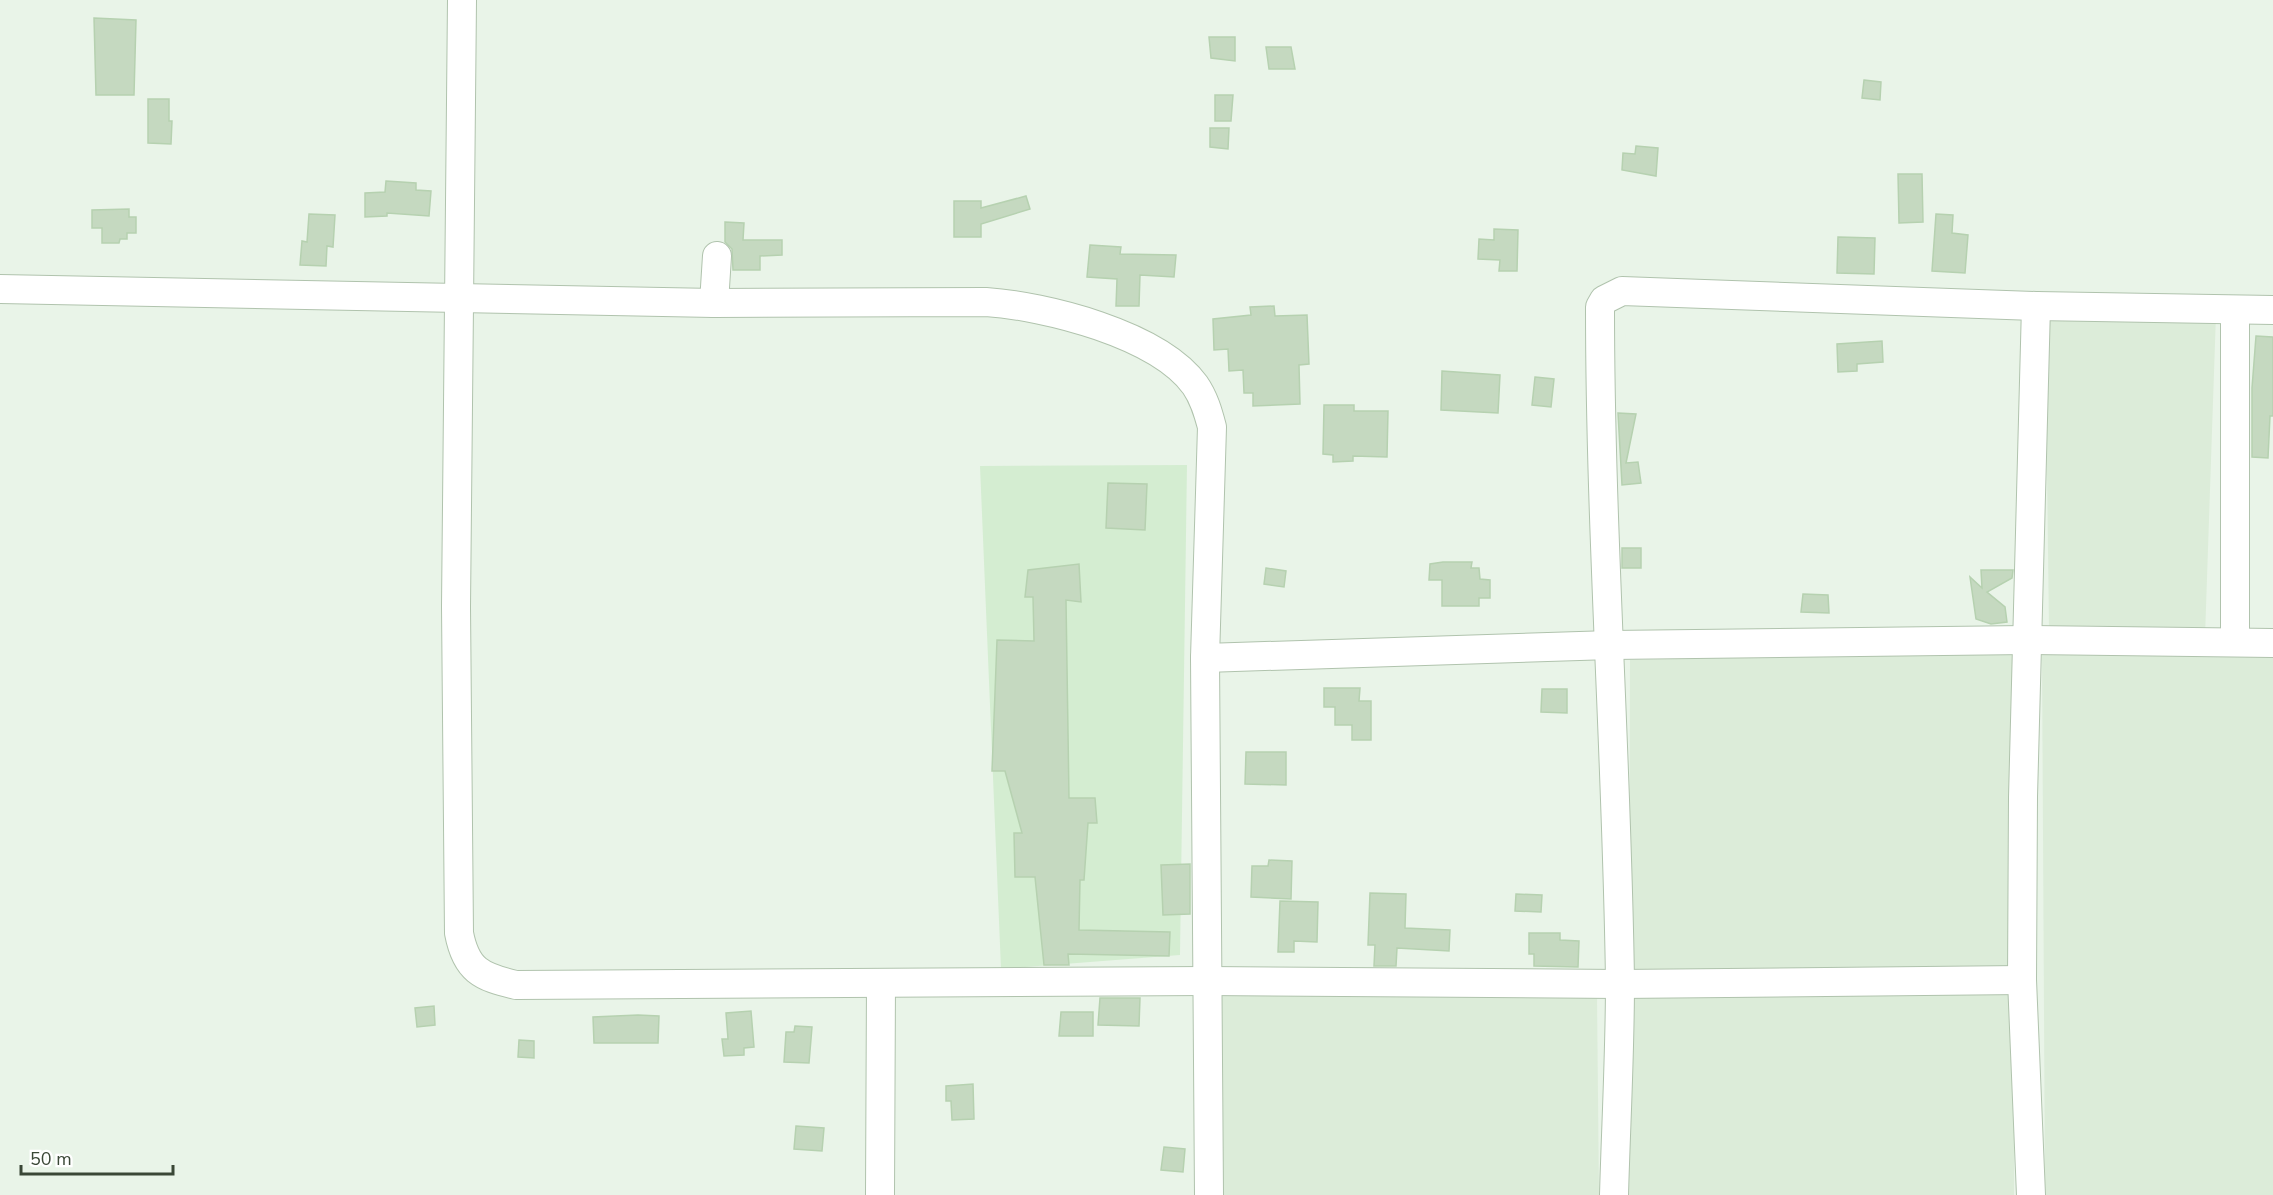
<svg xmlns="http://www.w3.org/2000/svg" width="2273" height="1195" font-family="'Nunito Sans',sans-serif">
<rect width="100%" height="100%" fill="#e9f4e8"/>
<g fill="#dcecd9">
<path d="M2216 314 2205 637 2049 630 2045 315Z"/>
<path d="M2012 652 2014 975 1629 979 1630 660Z"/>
<path d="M2212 654 2273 656V1195H2045L2042 655Z"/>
<path d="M2014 985V1195H1622L1626 992Z"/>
<path d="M1215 988 1597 995 1599 1195H1215Z"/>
</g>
<path fill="#d4edd1" d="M1187 465 1180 955 1001 969 980 466Z"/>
<g fill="#c5d9c0" stroke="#b6d1b0" stroke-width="1.5">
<path d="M94 18 136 20 134 95H96Z"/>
<path d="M1209 37H1235V61L1211 58Z"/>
<path d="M1266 47H1291L1295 69H1269Z"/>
<path d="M1864 80 1881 82 1880 100 1862 98Z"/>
<path d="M1215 95H1233L1231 121H1215Z"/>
<path d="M148 99H169V121H172L171 144 148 143Z"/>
<path d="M1210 128H1229L1228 149 1210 147Z"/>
<path d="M1636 146 1658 148 1656 176 1622 170 1623 153 1635 154Z"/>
<path d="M1898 174H1922L1923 222 1899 223Z"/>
<path d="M386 181 416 183V190L431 191 429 216 387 213V216L365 217V193L385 192Z"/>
<path d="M1026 196 1030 209 981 224V237H954V201H981V208Z"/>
<path d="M129 209V217H136V233H127V239H120L119 243H102V228H92V210Z"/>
<path d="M309 214 335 215 333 247 327 246 326 266 300 265 302 241 307 242Z"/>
<path d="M1936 214 1953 215 1952 233 1968 235 1965 273 1932 271Z"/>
<path d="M725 222 744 223 743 240H782V255L760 256V270H733L732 249 725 242Z"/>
<path d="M1494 229 1518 230 1517 271H1499L1500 260 1478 259 1479 239 1494 240Z"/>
<path d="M1838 237 1875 238 1874 274 1837 273Z"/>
<path d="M1090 245 1121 247 1120 254 1176 255 1174 277 1140 275 1139 306H1116L1117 279 1087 277Z"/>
<path d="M1274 306 1275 316 1307 315 1309 364 1299 365 1300 404 1253 406V393H1244L1243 370 1229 371 1228 349 1214 350 1213 319 1251 315 1250 307Z"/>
<path d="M2256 336 2273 337V416H2270L2268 458 2252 457V388Z"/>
<path d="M1882 341 1883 362 1857 364V371L1838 372 1837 344Z"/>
<path d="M1442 371 1500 375 1498 413 1441 410Z"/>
<path d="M1535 377 1554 379 1551 407 1532 405Z"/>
<path d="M1324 405H1354V411H1388L1387 457 1353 456V461L1333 462V455L1323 454Z"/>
<path d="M1618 413 1636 414 1626 463 1638 462 1641 483 1622 485Z"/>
<path d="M1108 483 1147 484 1145 530 1106 528Z"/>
<rect x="1622" y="548" width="19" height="20"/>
<path d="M1443 562H1472L1471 568H1479L1480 579 1490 580V598H1479V606H1442V580H1429L1430 564Z"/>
<path d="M1079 564 1081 602 1066 600 1069 798H1095L1097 823H1088L1084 880H1080L1079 930 1170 932 1169 956 1068 954 1069 965H1044L1035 877H1015L1014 833H1022L1005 771H992L997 640 1034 641 1033 597H1025L1028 570Z"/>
<path d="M1266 568 1286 571 1284 587 1264 584Z"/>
<path d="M1981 570H2013L2012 578 1987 592 2005 607 2007 622 1991 624 1976 619 1970 577 1982 588Z"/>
<path d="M1803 594 1828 595 1829 613 1801 612Z"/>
<path d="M1324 688H1360L1359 701H1371V740H1352V725H1335V707H1324Z"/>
<path d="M1542 689H1567V713L1541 712Z"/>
<path d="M1246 752H1286V785L1245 784Z"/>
<path d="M1269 860 1292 861 1291 899 1251 897 1252 866H1268Z"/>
<path d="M1190 864V914L1163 915 1161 865Z"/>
<path d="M1370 893 1406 894 1405 928 1450 930 1449 951 1397 948 1396 966H1374L1375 945H1368Z"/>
<path d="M1516 894 1542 895 1541 912 1515 911Z"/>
<path d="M1280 901 1318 902 1317 942 1294 941V952H1278Z"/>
<path d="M1529 933H1560V940L1579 941 1578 967 1534 966V954H1529Z"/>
<path d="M1100 998H1140L1139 1026 1098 1025Z"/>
<path d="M434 1006 435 1025 417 1027 415 1008Z"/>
<path d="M751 1011 754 1047 744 1048V1055L724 1056 722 1039H728L726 1013Z"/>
<path d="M1061 1012H1093V1036H1059Z"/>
<path d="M638 1015 659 1016 658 1043H594L593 1017Z"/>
<path d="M795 1026 812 1027 809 1063 784 1062 786 1032H794Z"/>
<path d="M519 1040 534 1041V1058L518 1057Z"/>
<path d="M973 1084 974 1119 952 1120 951 1101H946V1086Z"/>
<path d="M796 1126 824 1128 822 1151 794 1149Z"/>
<path d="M1164 1147 1185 1149 1183 1172 1161 1170Z"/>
</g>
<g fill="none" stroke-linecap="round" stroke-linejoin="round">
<g stroke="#b0c3ad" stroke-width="30">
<g id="minor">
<path d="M462 0 456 607 459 933C466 970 481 977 516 985L1208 981 1620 984 2022 980"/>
<path d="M0 289 714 303 986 302C1045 306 1158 334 1195 385 1204 398 1208 412 1212 427L1205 658 1209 1195"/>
<path d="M714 303 717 256"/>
<path d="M2235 310V641"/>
<path d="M1205 658 1611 645 2026 640 2273 643"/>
<path d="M880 1195 881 984"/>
<path d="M1614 1195C1616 1124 1620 1053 1620 982 1617 757 1600 532 1600 307L1604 300 1622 291 2036 306 2273 310"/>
<path d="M2031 1195 2022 980 2023 797 2036 306"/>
</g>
</g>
<use href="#minor" stroke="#fff" stroke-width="28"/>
</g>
<path d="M21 1165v9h152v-9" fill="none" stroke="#3a4736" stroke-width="3"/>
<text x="30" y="1165" font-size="18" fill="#3a4736" stroke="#ffffff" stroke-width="4.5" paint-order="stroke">50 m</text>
</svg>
